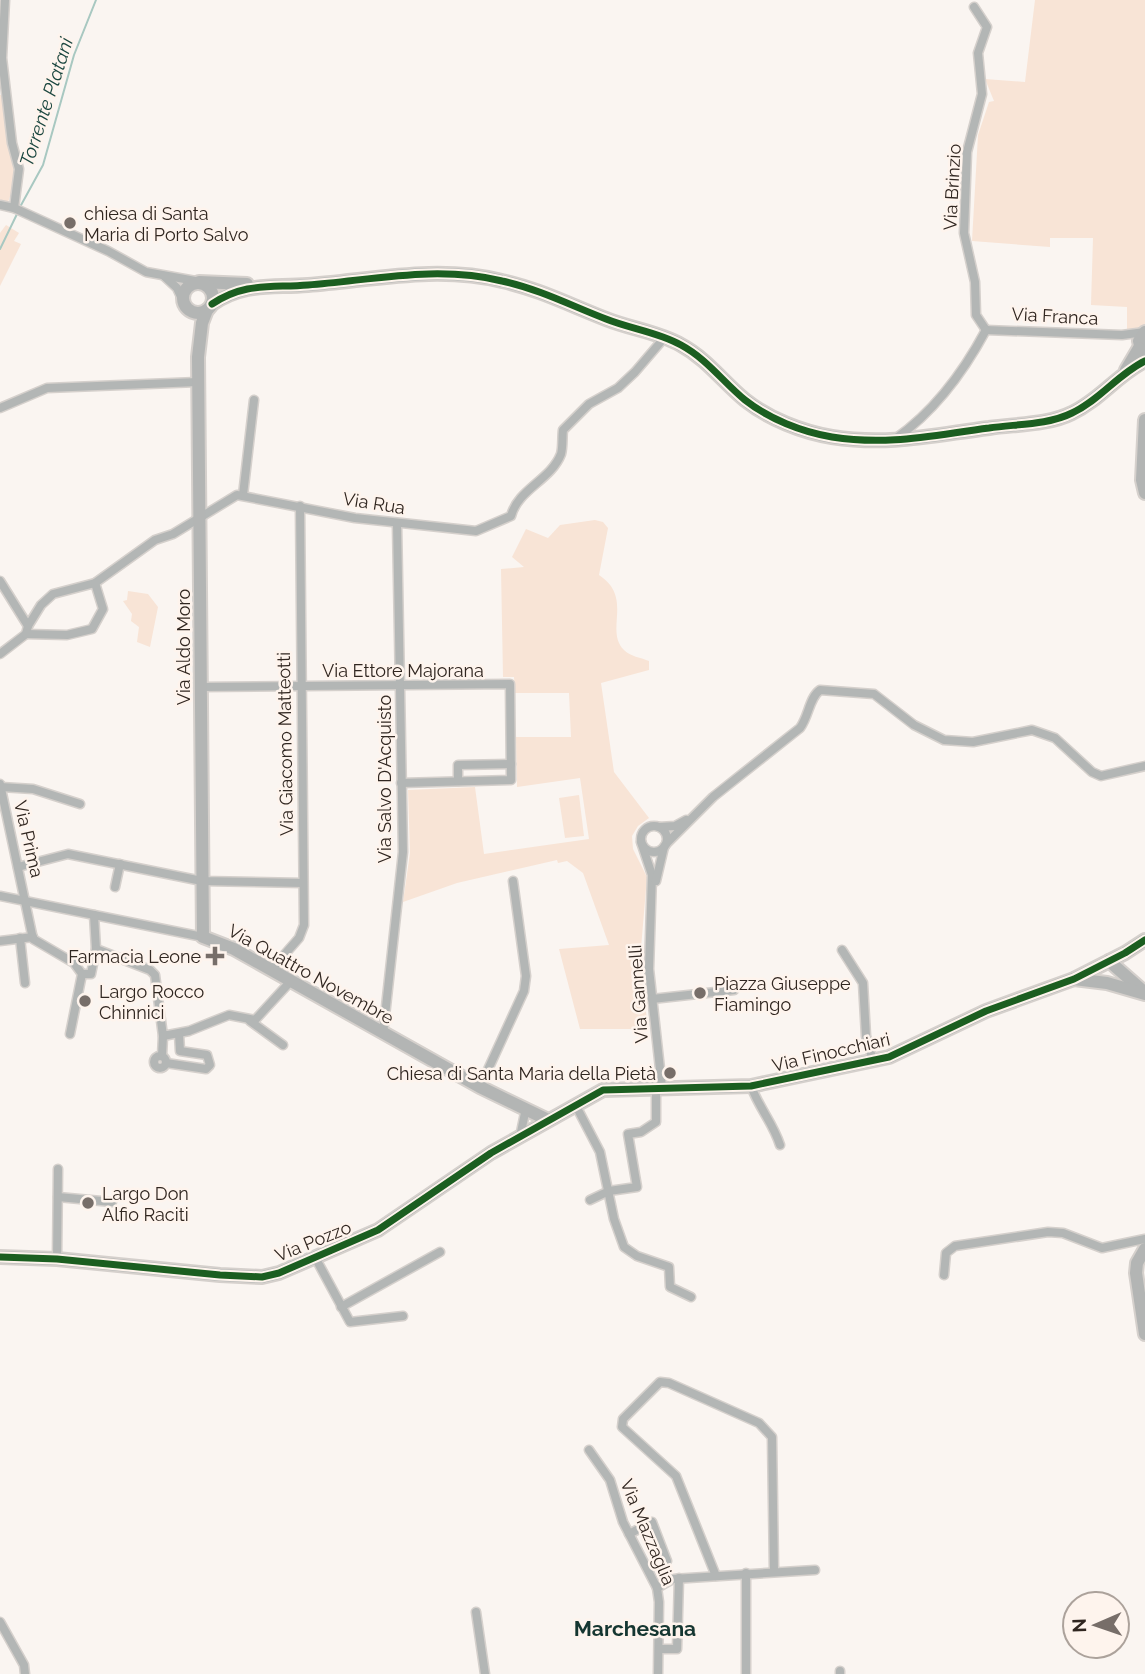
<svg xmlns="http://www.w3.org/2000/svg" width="1145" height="1674" font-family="Raleway,sans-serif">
<rect width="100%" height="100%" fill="#faf5f1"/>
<g fill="#f8e4d6">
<path d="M1035 0H1145V324L1135 332 1127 333V307L1091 305 1093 238H1050V247L972 241 978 135 989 102 994 101 985 79 1025 82Z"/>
<path d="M0 95H5L16 180 7 205 0 203Z"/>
<path d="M6 225 19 233 14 241 21 244 0 286V233Z"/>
<path d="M595 520 603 522 608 528 599 575C634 598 604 630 624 650 629 656 642 658 649 661V670L601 683 614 772 649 818 638 826 632 836 633 849 647 877 640 960 648 1029H580L559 949 609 945 583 873 567 861 558 863 557 860 457 883 403 902 410 853 408 790 475 787 484 854 589 839 580 778 517 787 516 737H571L569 693H515L514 677H503L501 569 524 567 512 557 526 529 548 538 560 525Z"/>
<path d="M128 591 148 594 158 607 150 647 137 642 139 627 131 621 132 614 123 601 127 600Z"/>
<path d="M579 795 584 836 565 838 559 798Z"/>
</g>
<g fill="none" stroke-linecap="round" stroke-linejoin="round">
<g stroke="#a8c8c1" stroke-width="2">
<path d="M20 207 43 165 74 55 96 0"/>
<path d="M0 249 18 212"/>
</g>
<g stroke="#d5d0cc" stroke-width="11">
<g id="street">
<path d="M5 0 2 58 12 143 19 169 14 208"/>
<path d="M974 7 987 27 978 53 982 94 967 152 964 233 975 282 976 315 986 330"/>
<path d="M0 205 14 208 108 251 146 272 201 282"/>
<path d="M164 276 177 288 183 301"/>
<path d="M986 330 1122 335 1145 332"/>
<path d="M0 408 47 388 198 382"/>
<path d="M895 439C935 411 963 373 986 330"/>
<path d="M243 495 254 400"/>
<path d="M0 581 28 626 26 634 0 654"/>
<path d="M28 626 41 605 53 594 95 583 155 540 173 534 237 495 355 518 476 531 511 516C518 489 551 480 561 454 563 447 562 437 563 430L589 404 618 388 635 372 665 337"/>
<path d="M26 634 67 635 92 629 103 609 95 583"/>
<path d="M201 687 510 684 511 780 401 783"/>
<path d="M458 781V765L511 764"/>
<path d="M0 784 33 939 74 963 82 974 70 1034"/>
<path d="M1 787 33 789 80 804"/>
<circle cx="654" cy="839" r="13"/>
<path d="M659 827 675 826 686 820"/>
<path d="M641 842 652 875 649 969 662 1087"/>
<path d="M666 844 713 797 800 728C809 716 809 698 820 690L874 694 914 725 944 740 973 742 1032 730 1055 738 1092 772 1101 776 1145 766"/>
<path d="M18 867 68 854 202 881 303 883"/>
<path d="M656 881 664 847"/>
<path d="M115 887 120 864"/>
<path d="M0 896 203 937"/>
<path d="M94 915 96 949 150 970 155 975 163 1036 189 1031 229 1015 255 1020 290 982"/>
<path d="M20 938 25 983"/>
<path d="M0 941 33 937"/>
<path d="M842 950 863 983 866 1036 873 1061"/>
<path d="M271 970 299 938 304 925 300 506"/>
<path d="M82 974H91L96 949"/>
<path d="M652 999 734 990"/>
<path d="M250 1021 283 1045"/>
<path d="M383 1034 403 852 397 524"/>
<circle cx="160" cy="1062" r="6"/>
<path d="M162 1056 163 1036"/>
<path d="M166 1063 206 1069 210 1065 207 1055 180 1051 179 1034"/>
<path d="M751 1086C759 1108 773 1123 780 1145"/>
<path d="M480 1087 524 991 526 976 513 881"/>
<path d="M575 1104 600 1152 614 1219 624 1247 637 1256 669 1267 670 1287 691 1297"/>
<path d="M520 1137 526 1108"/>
<path d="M58 1197 112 1202"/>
<path d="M590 1200 609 1191 637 1187 628 1134 641 1132 656 1122V1087"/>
<path d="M57 1259 58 1169"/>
<path d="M316 1259 350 1322 403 1316"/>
<path d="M944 1275 946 1253 955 1246 1048 1232 1063 1233 1102 1248 1145 1239"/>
<path d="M341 1307 440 1252"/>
<path d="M589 1450 610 1480 623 1522 657 1588 659 1602 658 1674"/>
<path d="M629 1534 652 1522 667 1561"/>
<path d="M716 1576 676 1476 622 1427 623 1419 660 1382 669 1383 759 1423 772 1437 774 1570"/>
<path d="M657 1588 673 1579 815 1570"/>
<path d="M476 1612 485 1674"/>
<path d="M0 1622 24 1665 25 1674"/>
<path d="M659 1649H677L679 1578"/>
<path d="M746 1674V1573"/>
<path d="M840 1674V1671"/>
</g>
</g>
<g stroke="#d5d0cc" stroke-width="16">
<g id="secondary">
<path d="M199 282 247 284"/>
<circle cx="198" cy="298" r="15"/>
<path d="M212 304C245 282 270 288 308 285 373 280 437 265 502 281 539 289 572 306 606 319 631 329 658 332 681 345 707 359 723 382 745 400 769 419 802 432 832 437 889 446 933 435 989 428 1016 424 1048 425 1072 413 1100 400 1118 374 1145 361"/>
<path d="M207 310 202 323 198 357 203 937 234 949 480 1087 548 1120"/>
<path d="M1142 354 1139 341 1145 332"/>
<path d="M1126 370 1139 348"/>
<path d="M1145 420 1142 480 1145 493"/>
<path d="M1109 961 1142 990"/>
<path d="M1074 979 1107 983 1145 994"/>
<path d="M1145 1249 1137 1263 1136 1273 1145 1334"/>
<path d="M0 1257 57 1259 220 1275 262 1277 279 1273 378 1230 491 1153 603 1090 751 1086 889 1057 986 1011 1074 979 1125 953 1145 940"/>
</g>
</g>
<use href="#street" stroke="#b3b6b5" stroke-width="8"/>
<use href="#secondary" stroke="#b3b5b4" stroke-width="12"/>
<g stroke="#fef4ed" stroke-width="11">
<g id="cycleway">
<path d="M212 304C245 282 270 288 308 285 373 280 437 265 502 281 539 289 572 306 606 319 631 329 658 332 681 345 707 359 723 382 745 400 769 419 802 432 832 437 889 446 933 435 989 428 1016 424 1048 425 1072 413 1100 400 1118 374 1145 361"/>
<path d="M0 1257 57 1259 220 1275 262 1277 279 1273 378 1230 491 1153 603 1090 751 1086 889 1057 986 1011 1074 979 1125 953 1145 940"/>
</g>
</g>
<use href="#cycleway" stroke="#1b5e20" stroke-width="7"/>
</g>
<g fill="#776e69" stroke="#fef4ed" stroke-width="2.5">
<circle cx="70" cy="223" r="7"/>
<path d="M211.5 945.5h7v7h7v7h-7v7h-7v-7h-7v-7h7z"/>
<circle cx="700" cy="993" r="7"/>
<circle cx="85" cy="1001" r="7"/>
<circle cx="670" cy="1073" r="7"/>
<circle cx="88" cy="1203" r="7"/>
</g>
<g text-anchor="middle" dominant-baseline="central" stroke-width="5" stroke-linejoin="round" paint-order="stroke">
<g font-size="18" fill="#302620" stroke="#fef4ed">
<text transform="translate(952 187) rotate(-87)">Via Brinzio</text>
<text transform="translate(1055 316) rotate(3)">Via Franca</text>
<text transform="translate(374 503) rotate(9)">Via Rua</text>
<text transform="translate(183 647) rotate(-90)">Via Aldo Moro</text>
<text x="403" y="670">Via Ettore Majorana</text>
<text transform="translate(285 744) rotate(-91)">Via Giacomo Matteotti</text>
<text transform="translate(384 779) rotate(-90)">Via Salvo D'Acquisto</text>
<text transform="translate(29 839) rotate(77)">Via Prima</text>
<text transform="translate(311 974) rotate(29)">Via Quattro Novembre</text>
<text transform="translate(638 994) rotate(-94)">Via Gannelli</text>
<text transform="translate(831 1052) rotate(-13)">Via Finocchiari</text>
<text transform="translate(313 1241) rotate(-22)">Via Pozzo</text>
<text transform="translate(648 1532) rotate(67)">Via Mazzaglia</text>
</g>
<g font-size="18" fill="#302620" stroke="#fef4ed" text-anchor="start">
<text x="84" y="213">chiesa di Santa<tspan x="84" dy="21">Maria di Porto Salvo</tspan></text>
<text x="201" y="956" text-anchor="end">Farmacia Leone</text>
<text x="714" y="983">Piazza Giuseppe<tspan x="714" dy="21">Fiamingo</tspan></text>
<text x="99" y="991">Largo Rocco<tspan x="99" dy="21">Chinnici</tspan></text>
<text x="656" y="1073" text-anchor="end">Chiesa di Santa Maria della Pietà</text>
<text x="102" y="1193">Largo Don<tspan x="102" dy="21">Alfio Raciti</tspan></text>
</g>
<g font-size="19" font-style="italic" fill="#1a463f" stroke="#fef4ed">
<text transform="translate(46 102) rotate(-72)">Torrente Platani</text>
</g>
<g font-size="21" font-weight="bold" fill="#153631" stroke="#fef4ed">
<text x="635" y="1628">Marchesana</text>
</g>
</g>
<g transform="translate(1096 1625) rotate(268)"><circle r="33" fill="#fef4ed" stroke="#aca29b" stroke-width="2"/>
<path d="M0-5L12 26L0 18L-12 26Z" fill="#776e69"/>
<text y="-10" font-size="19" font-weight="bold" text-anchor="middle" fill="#302620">N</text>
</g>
</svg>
